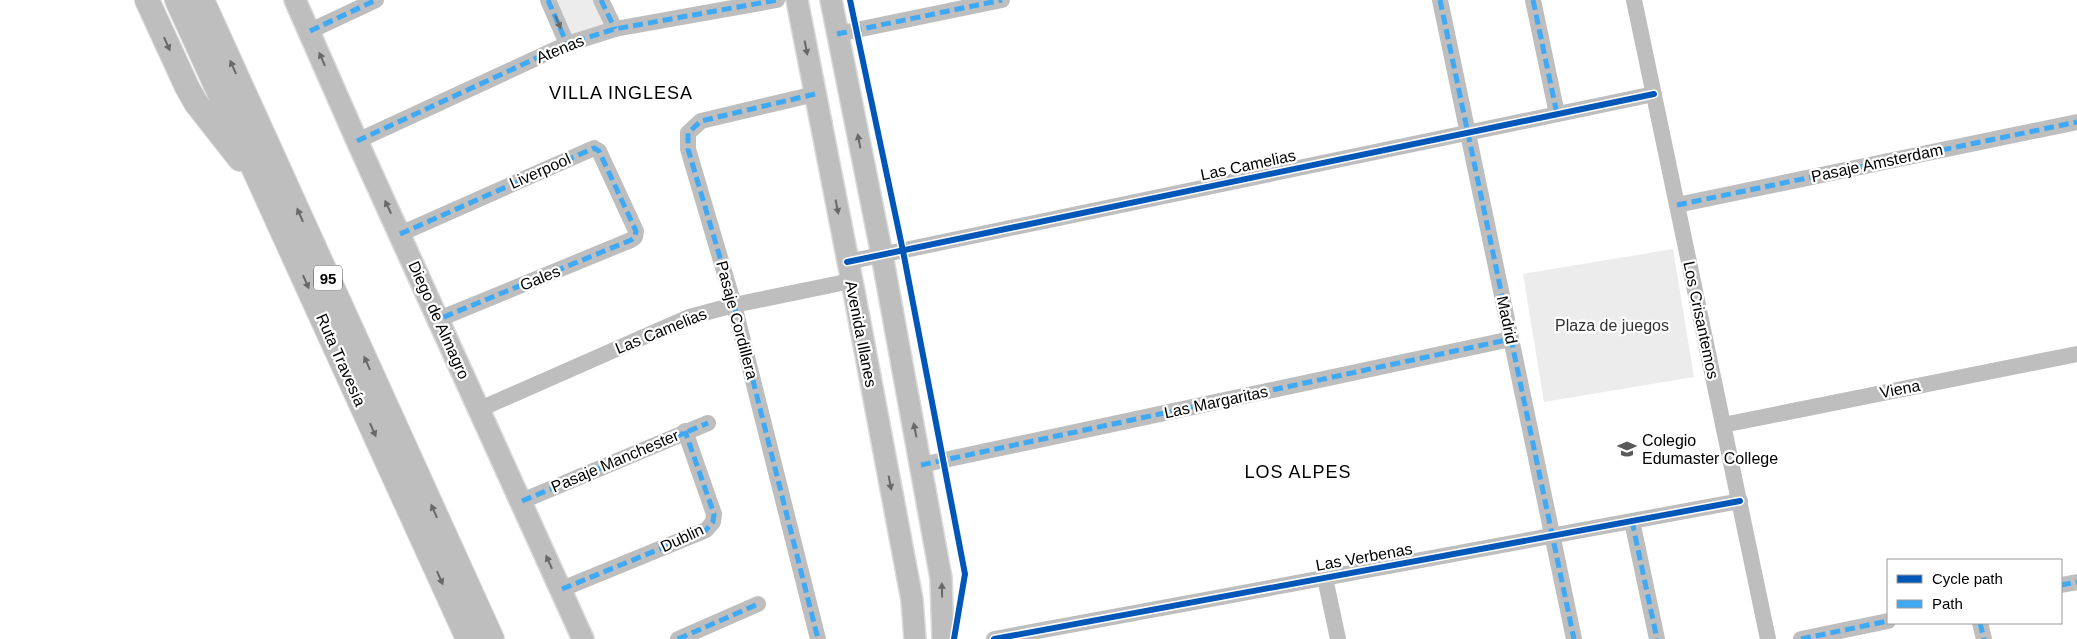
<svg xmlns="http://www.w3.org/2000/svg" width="2077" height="639" font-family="Helvetica,sans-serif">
<rect width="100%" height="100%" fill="#fff"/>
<g fill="#ececec">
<path d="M552 0H597L610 27 569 39Z"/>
<path d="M1673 249 1694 377 1544 402 1523 274Z"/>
</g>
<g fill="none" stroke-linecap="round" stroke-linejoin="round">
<g stroke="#dbdbdb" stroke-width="24">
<g id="major">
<path d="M295 0 357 141 583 639"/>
<path d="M797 0 855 297 912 600 915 639"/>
<path d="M831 0 882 255 941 578 943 639"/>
</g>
</g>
<g stroke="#dbdbdb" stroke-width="26">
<g id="highway">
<path d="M147 0 187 87 196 103 240 159"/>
<path d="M177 0 468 639"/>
<path d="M202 0 492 639"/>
</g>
</g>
<g stroke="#bebebe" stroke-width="16">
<path d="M548 0 567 44"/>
<path d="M601 0 615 29"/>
<path d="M1440 0 1574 639"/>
<path d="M1533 0 1557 114"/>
<path d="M1634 0 1768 639"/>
<path d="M310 31 376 0"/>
<path d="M837 34 1002 0"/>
<path d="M815 94 701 121 688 133V149L734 305 818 639"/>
<path d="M357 141 567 44 615 29 777 0"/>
<path d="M1677 205 2077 122"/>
<path d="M400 234 594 148 599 151 636 231 635 237 631 240 439 319"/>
<path d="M847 262 1654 94"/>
<path d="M480 409 689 317 734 305 851 281"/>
<path d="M1723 425 2077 354"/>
<path d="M921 465 1511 339"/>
<path d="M522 501 708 423"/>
<path d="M1632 521 1657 639"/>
<path d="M1325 578 1338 639"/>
<path d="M2061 585 2077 582"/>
<path d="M562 589 706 530 713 522 714 514 685 431"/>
<path d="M1980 623 1984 639"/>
<path d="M678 639 758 604"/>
<path d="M994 639 1740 501"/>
<path d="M1801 639 1888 621"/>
</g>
<use href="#major" stroke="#bebebe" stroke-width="21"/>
<use href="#highway" stroke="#bebebe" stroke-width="24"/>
<g stroke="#3fa9f5" stroke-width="5" stroke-dasharray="10 5" stroke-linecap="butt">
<path d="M548 0 567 44"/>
<path d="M601 0 615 29"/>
<path d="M1440 0 1574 639"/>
<path d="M1533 0 1557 114"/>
<path d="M310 31 376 0"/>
<path d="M837 34 1002 0"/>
<path d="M815 94 701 121 688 133V149L734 305 818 639"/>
<path d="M357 141 567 44 615 29 777 0"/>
<path d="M1677 205 2077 122"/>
<path d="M400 234 594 148 599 151 636 231 635 237 631 240 439 319"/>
<path d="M921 465 1511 339"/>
<path d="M522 501 708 423"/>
<path d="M1632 521 1657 639"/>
<path d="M2061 585 2077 582"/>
<path d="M562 589 706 530 713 522 714 514 685 431"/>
<path d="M1980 623 1984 639"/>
<path d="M678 639 758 604"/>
<path d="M1801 639 1888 621"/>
</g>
<g stroke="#fff" stroke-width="9">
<g id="cycleway">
<path d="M850 0 903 251 965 574 954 639"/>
<path d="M847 262 1654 94"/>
<path d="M994 639 1740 501"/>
</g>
</g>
<use href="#cycleway" stroke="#0057b8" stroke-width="6"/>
</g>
<defs><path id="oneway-solid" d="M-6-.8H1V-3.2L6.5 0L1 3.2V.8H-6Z" transform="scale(1.25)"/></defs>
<g fill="#686868">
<use href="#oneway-solid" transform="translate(558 22) rotate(67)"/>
<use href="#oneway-solid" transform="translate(167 44) rotate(66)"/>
<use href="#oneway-solid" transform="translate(806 48) rotate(79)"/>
<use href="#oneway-solid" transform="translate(322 59) rotate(-113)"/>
<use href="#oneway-solid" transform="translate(233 67) rotate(-114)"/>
<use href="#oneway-solid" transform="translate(859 141) rotate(-101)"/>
<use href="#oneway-solid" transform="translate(388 207) rotate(-115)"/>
<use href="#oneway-solid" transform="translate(837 207) rotate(79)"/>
<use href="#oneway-solid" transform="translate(300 215) rotate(-114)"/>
<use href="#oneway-solid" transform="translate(306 282) rotate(66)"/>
<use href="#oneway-solid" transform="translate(367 363) rotate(-114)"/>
<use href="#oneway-solid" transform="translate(373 430) rotate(66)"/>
<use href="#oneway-solid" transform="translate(915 430) rotate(-101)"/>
<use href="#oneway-solid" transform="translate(890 483) rotate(79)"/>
<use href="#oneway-solid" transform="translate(434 511) rotate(-114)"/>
<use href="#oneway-solid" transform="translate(549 562) rotate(-114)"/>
<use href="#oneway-solid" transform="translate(440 578) rotate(66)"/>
<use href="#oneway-solid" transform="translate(942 590) rotate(-91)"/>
</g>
<defs>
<g id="school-bare" transform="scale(1.5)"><path d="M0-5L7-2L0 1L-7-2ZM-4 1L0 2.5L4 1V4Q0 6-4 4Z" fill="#595959" stroke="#fff" stroke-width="2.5" paint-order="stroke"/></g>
</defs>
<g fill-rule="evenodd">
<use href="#school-bare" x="1627" y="449"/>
</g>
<g text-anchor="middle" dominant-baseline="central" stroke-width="4.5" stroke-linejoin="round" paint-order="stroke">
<rect fill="#fff" stroke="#4c4c4c" stroke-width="1" x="314" y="265.5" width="28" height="25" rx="4"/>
<g font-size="15" font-weight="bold" fill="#000">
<text x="328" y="278">95</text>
</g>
<g font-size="16" fill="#000" stroke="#fff">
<text transform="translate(560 49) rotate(-22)">Atenas</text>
<text transform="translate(1877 163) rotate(-12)">Pasaje Amsterdam</text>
<text transform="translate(1248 165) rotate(-12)">Las Camelias</text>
<text transform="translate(540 171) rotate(-24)">Liverpool</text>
<text transform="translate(540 278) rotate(-22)">Gales</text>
<text transform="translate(439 320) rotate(66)">Diego de Almagro</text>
<text transform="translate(737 320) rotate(75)">Pasaje Cordillera</text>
<text transform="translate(1507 320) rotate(78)">Madrid</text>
<text transform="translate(1701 320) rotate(78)">Los Crisantemos</text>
<text transform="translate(661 331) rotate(-22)">Las Camelias</text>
<text transform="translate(861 334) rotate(79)">Avenida Illanes</text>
<text transform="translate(341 360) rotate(66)">Ruta Travesía</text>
<text transform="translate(1900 389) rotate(-11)">Viena</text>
<text transform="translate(1216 402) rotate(-12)">Las Margaritas</text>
<text transform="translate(615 461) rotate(-23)">Pasaje Manchester</text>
<text transform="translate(682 538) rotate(-25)">Dublin</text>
<text transform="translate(1364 557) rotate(-10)">Las Verbenas</text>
</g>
<g font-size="16" fill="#333" stroke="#fff">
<text x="1612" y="325">Plaza de juegos</text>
</g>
<g font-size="16" fill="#000" stroke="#fff" text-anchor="start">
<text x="1642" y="440">Colegio<tspan x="1642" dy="18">Edumaster College</tspan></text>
</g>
<g font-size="18" letter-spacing="1" fill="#000" stroke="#fff">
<text x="621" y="93">VILLA INGLESA</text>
<text x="1298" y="472">LOS ALPES</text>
</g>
</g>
<rect x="1887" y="559" width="175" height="65" fill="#ffffff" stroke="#999999"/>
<rect x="1897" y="575" width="25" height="8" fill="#0057b8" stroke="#999999"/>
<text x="1932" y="584" font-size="15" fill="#000000">Cycle path</text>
<rect x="1897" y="600" width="25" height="8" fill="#3fa9f5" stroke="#999999"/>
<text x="1932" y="609" font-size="15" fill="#000000">Path</text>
</svg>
